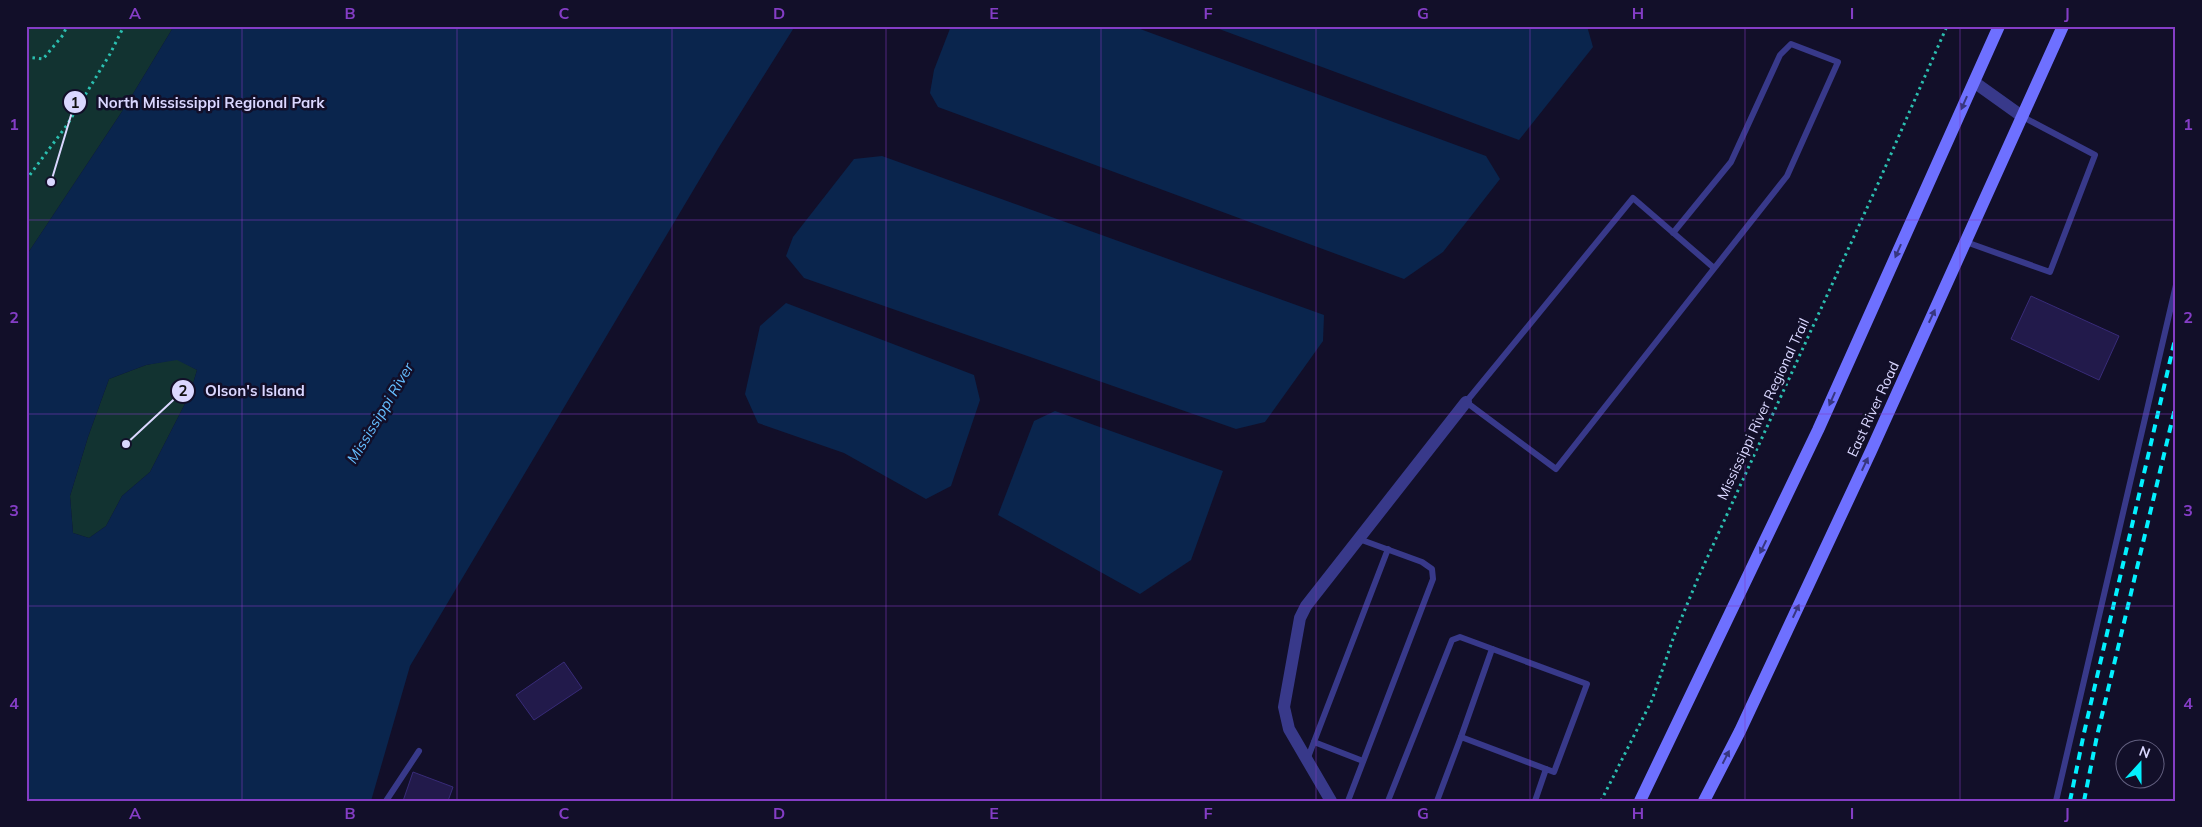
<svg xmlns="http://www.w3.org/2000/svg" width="2202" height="827" font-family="Mulish,sans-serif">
<rect width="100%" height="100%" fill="#120f29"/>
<g fill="#123331">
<path d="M26 26H174L125 107 26 256Z"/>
<path d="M177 359 197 370 190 394 150 472 122 496 106 526 89 538 73 533 70 496 88 437 109 379 146 365Z"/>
</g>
<g fill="#0a254d" fill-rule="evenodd">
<path d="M174 26H795L719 147 410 666 371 801H26V256L125 107ZM177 360 197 370 190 394 150 472 122 496 106 526 89 538 73 533 70 496 88 437 109 379 146 365Z"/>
<path d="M951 26H1132L1486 156 1500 179 1443 252 1404 279 938 107 930 93 934 70Z"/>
<path d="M1211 26H1587L1593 47 1519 140Z"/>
<path d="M882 156 1324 315 1323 341 1265 422 1236 429 804 278 786 256 793 237 854 159Z"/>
<path d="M786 303 974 375 980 400 951 486 926 499 844 453 758 423 745 394 760 326Z"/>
<path d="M1055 411 1223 471 1191 560 1140 594 998 515 1034 421Z"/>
</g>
<g fill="#221a4b" stroke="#382b78">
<path d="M2031 296 2119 336 2099 380 2011 339Z"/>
<path d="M564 662 582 688 534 720 516 695Z"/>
<path d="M413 772 453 787 448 801H403Z"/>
</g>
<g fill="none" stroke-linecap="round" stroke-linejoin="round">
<g stroke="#2bbfb0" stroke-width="3" stroke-dasharray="2.5 4" stroke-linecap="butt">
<path d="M26 57 43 59 63 35 67 26"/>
<path d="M26 180 67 125 110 54 124 26"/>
<path d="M1601 801 1652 700 1674 636 1698 578 1877 186 1947 26"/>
</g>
<g stroke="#38398a" stroke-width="6">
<path d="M1673 233 1731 162 1780 55 1791 44 1838 62 1787 176 1556 469 1466 402 1633 198 1714 268"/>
<path d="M1966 242 2050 272 2095 155 2023 117"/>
<path d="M1461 737 1492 649"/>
<path d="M1314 742 1363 761"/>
<path d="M1307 760 1388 549"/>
<path d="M386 801 419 751"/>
<path d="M1348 801 1433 579 1432 569 1422 562 1359 539"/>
<path d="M1388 801 1452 640 1460 637 1587 684 1554 772 1546 769 1535 801"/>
<path d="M1437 801 1461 737 1546 769"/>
<path d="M2056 801 2176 285"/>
</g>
<g stroke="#38398a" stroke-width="12">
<path d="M1974 82 2023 117"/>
<path d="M1331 801 1289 729 1284 707 1300 618 1306 606 1466 402"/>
</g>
<g stroke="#6e70ff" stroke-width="12">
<path d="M1640 801 1818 430 1999 26"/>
<path d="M1704 801 1740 731 1871 451 2063 26"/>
</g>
<g stroke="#03f0ff" stroke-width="4" stroke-dasharray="8 6" stroke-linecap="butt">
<path d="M2070 801 2084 733 2176 335"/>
<path d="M2084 801 2097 736 2176 404"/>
</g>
</g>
<defs><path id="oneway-solid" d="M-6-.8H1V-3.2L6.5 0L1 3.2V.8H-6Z" transform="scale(1.25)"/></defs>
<g fill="#37367f">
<use href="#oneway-solid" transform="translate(1964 103) rotate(114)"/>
<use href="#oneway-solid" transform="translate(1898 251) rotate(114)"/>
<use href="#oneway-solid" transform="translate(1932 316) rotate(-65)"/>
<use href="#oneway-solid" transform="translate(1832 399) rotate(114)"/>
<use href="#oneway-solid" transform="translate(1865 464) rotate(-65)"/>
<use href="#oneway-solid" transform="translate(1763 547) rotate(116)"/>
<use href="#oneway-solid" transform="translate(1796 611) rotate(-65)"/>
<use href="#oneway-solid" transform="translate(1726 757) rotate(-63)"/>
</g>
<path fill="none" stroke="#843dc5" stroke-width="1" stroke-opacity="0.55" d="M242 26V801M457 26V801M672 26V801M886 26V801M1101 26V801M1316 26V801M1530 26V801M1745 26V801M1960 26V801M26 220H2176M26 414H2176M26 606H2176"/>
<g text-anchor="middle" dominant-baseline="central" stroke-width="5" stroke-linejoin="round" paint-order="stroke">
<g font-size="14" fill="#dad7ff" stroke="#120f29">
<text transform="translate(1763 409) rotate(-65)">Mississippi River Regional Trail</text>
<text transform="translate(1873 409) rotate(-65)">East River Road</text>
</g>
<g font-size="15" font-style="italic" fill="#65beff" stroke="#120f29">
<text transform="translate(380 413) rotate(-59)">Mississippi River</text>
</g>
</g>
<path fill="none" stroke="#dad7ff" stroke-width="2" d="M51 182L75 102M126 444L183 391"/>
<g fill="#dad7ff" stroke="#120f29" stroke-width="2">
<circle cx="51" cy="182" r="5"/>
<circle cx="126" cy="444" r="5"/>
<circle cx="75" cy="102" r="12"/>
<circle cx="183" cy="391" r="12"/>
</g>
<g font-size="15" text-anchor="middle" font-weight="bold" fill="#111">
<text x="75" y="108">1</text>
<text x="183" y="396">2</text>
</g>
<g font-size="15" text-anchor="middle" font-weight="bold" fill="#dad7ff" stroke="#120f29" stroke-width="5" stroke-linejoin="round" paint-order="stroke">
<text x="211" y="108">North Mississippi Regional Park</text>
<text x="255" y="396">Olson's Island</text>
</g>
<rect width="2202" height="827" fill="none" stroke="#120f29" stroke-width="55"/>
<g transform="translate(2140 764) rotate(21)"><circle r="24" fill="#120f29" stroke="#625f7f"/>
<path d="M0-4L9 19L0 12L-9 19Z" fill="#03f0ff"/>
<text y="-8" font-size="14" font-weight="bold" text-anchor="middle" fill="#dad7ff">N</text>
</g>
<rect x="28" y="28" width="2146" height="772" fill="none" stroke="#843dc5" stroke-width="2"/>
<g font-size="16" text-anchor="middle" font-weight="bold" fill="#843dc5">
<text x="135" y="19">A</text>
<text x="350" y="19">B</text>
<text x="564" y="19">C</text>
<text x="779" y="19">D</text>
<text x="994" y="19">E</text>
<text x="1208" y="19">F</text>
<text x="1423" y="19">G</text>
<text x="1638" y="19">H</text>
<text x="1852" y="19">I</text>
<text x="2067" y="19">J</text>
<text x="14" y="130">1</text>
<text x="2188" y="130">1</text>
<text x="14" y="323">2</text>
<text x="2188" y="323">2</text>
<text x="14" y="516">3</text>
<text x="2188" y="516">3</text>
<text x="14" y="709">4</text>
<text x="2188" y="709">4</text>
<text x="135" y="819">A</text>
<text x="350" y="819">B</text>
<text x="564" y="819">C</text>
<text x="779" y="819">D</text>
<text x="994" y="819">E</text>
<text x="1208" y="819">F</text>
<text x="1423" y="819">G</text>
<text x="1638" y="819">H</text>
<text x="1852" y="819">I</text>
<text x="2067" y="819">J</text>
</g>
</svg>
